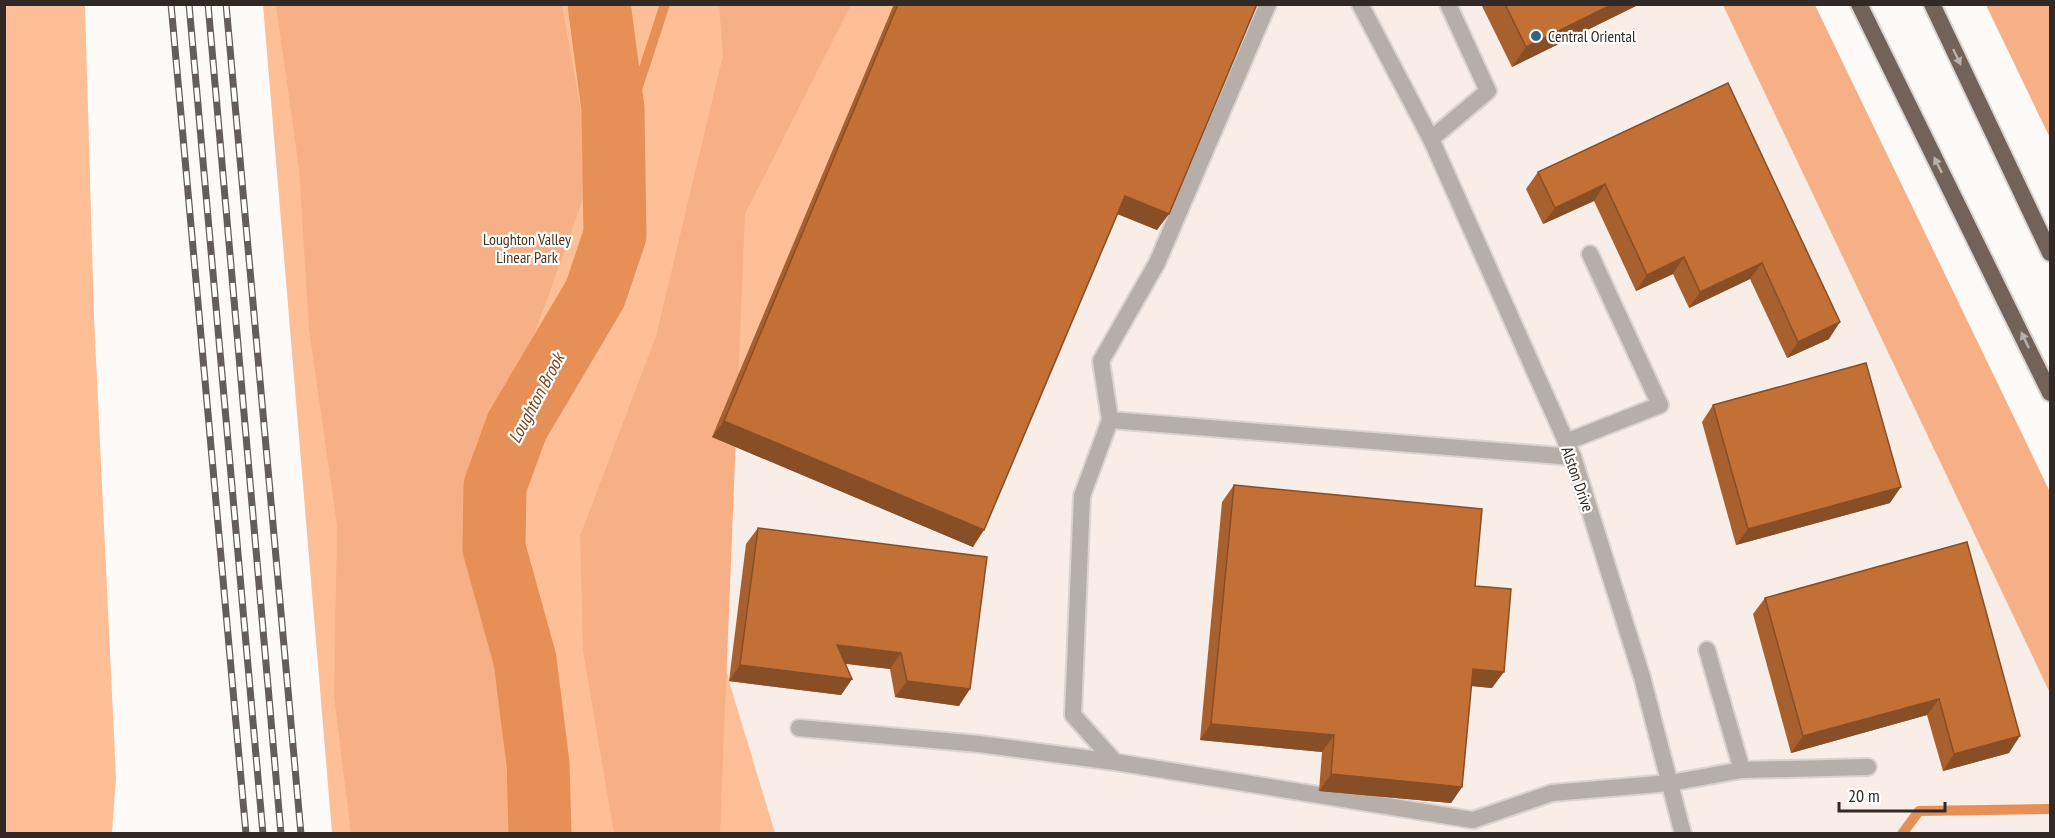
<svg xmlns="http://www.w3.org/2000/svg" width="2055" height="838" font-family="'PT Sans Narrow',sans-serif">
<rect width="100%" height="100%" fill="#fefaf8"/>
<path fill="#f8ede7" d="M894 5H1723L1756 74 2050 605V833H775L729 681 710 584 712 437Z"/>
<g fill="#febf97">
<path d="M5 4 85 5 94 317 116 778 112 833H5Z"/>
<path d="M263 5H894L712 437 710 584 729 681 775 833H332Z"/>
</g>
<g fill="#f7b085">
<path d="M276 5H562L592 173 548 297 487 460 501 706 511 833H351L334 696 337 525 309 329 299 169Z"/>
<path d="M719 5H851L745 214 720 833H614L583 651 580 536 656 336 723 55Z"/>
<path d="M1723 5H1815L2050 492V693Z"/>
<path d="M1986 5H2050V138Z"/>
</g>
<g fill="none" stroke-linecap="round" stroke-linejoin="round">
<g stroke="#e69058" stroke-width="10">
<path d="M614 160 665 4"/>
<path d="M1902 834 1919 811 2050 809"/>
</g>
<path stroke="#e69058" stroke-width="63" d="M540 834 538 764 525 660 494 548 495 486 517 426 595 294 615 235 613 109 599 4"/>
<g stroke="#d9d4d2" stroke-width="20">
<g id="service">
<path d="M1268 4 1157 263 1101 361 1110 420 1573 457"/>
<path d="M1360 4 1431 139 1488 91 1448 4"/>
<path d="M1110 420 1082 496 1073 715 1115 762 1473 820 1552 793 1670 783 1742 770 1868 767"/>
<path d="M1566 442 1660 405 1590 254"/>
<path d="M1707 650 1742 770"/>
<path d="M799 728 979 744 1115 762"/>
</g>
</g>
<g stroke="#d9d4d2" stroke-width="20">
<path id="minor" d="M1431 139 1573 457 1642 677 1683 834"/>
</g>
<g stroke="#d9d4d2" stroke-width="20">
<g id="trunk">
<path d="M1859 4 2050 393"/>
<path d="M1932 4 2050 253"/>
</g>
</g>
<use href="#service" stroke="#b6aea9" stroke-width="16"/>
<use href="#minor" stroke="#b6aea9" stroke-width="16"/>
<use href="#trunk" stroke="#72635a" stroke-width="16"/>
<g stroke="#645d5a" stroke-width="7">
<g id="rail">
<path d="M171 4 246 834"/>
<path d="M189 4 263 834"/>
<path d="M208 4 281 834"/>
<path d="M226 4 301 834"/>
</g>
</g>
<use href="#rail" stroke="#fff" stroke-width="4.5" stroke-dasharray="14" stroke-linecap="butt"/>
</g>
<g fill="#a8602f">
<path d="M894 4H1257L1157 230 1117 214 973 547 712 437Z"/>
<path d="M1481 4H1640L1512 67Z"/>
<path d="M1728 83 1829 339 1787 358 1750 279 1689 308 1673 274 1636 291 1594 201 1543 224 1526 189 1538 172Z"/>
<path d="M1713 405 1890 503 1736 545 1702 422Z"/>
<path d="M1234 485 1475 586 1492 688 1471 686 1462 787 1451 803 1319 791 1322 752 1200 740 1222 502Z"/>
<path d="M758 528 987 557 959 706 895 697 890 669 846 664 852 679 841 695 729 681 746 544Z"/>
<path d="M1967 542 2009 753 1943 771 1927 715 1791 753 1753 614 1765 598Z"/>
</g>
<g fill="#884e26">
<path d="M1613 4H1640L1512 67 1526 47Z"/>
<path d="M1605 184 1594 201 1543 224 1555 208Z"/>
<path d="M1125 196 1169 214 1157 230 1113 212Z"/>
<path d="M1684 257 1673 274 1636 291 1647 275Z"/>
<path d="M1762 263 1750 279 1689 308 1700 292Z"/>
<path d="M1840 322 1829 339 1787 358 1798 342Z"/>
<path d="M724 421 984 530 973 547 712 437Z"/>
<path d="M1901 487 1890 503 1736 545 1748 529Z"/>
<path d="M837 645 901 653 890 669 826 661Z"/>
<path d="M740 665 852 679 841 695 729 681Z"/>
<path d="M1473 669 1504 672 1492 688 1462 685Z"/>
<path d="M907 681 970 689 959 706 895 697Z"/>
<path d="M1939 699 1927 715 1791 753 1803 736Z"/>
<path d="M1211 724 1334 735 1322 752 1200 740Z"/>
<path d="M2020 736 2009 753 1943 771 1954 754Z"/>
<path d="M1331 774 1462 787 1451 803 1319 791Z"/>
</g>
<g fill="#c37037" stroke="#884e26" stroke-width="1.5">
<path d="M898 4H1257L1169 214 1125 196 984 530 724 421Z"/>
<path d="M1505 4H1613L1526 47Z"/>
<path d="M1728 83 1840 322 1798 342 1762 263 1700 292 1684 257 1647 275 1605 184 1555 208 1538 172Z"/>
<path d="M1866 363 1901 487 1748 529 1713 405Z"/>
<path d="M1234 485 1482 509 1475 586 1511 589 1504 672 1473 669 1462 787 1331 774 1334 735 1211 724Z"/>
<path d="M758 528 987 557 970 689 907 681 901 653 837 645 852 679 740 665Z"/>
<path d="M1967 542 2020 736 1954 754 1939 699 1803 736 1765 598Z"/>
</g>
<defs><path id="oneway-solid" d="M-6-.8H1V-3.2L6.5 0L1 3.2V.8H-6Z" transform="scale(1.5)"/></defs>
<g fill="#b8b1ac">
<use href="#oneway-solid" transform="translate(1957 57) rotate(64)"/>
<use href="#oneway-solid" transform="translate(1938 165) rotate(-116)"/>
<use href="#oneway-solid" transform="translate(2025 340) rotate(-116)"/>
</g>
<circle fill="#2f6581" stroke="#fff" stroke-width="2" cx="1536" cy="36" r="6"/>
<g text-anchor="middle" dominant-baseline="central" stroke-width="4.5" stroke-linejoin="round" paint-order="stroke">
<g font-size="16" fill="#302925" stroke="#fff" text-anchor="start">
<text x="1548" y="36">Central Oriental</text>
</g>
<g font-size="16" fill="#522f17" stroke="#fff">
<text x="527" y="239">Loughton Valley<tspan x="527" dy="18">Linear Park</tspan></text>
</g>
<g font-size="16" fill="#302925" stroke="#fff">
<text transform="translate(1578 479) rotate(71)">Alston Drive</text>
</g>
<g font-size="18" font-style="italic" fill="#7b431b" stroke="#fff">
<text transform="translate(536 398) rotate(-62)">Loughton Brook</text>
</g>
</g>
<rect width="2055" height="838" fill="none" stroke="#302925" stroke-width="12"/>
<path d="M1839 802v9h106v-9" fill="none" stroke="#302925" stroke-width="3"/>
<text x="1848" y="802" font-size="18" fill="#302925" stroke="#ffffff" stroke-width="4.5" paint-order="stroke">20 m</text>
</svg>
